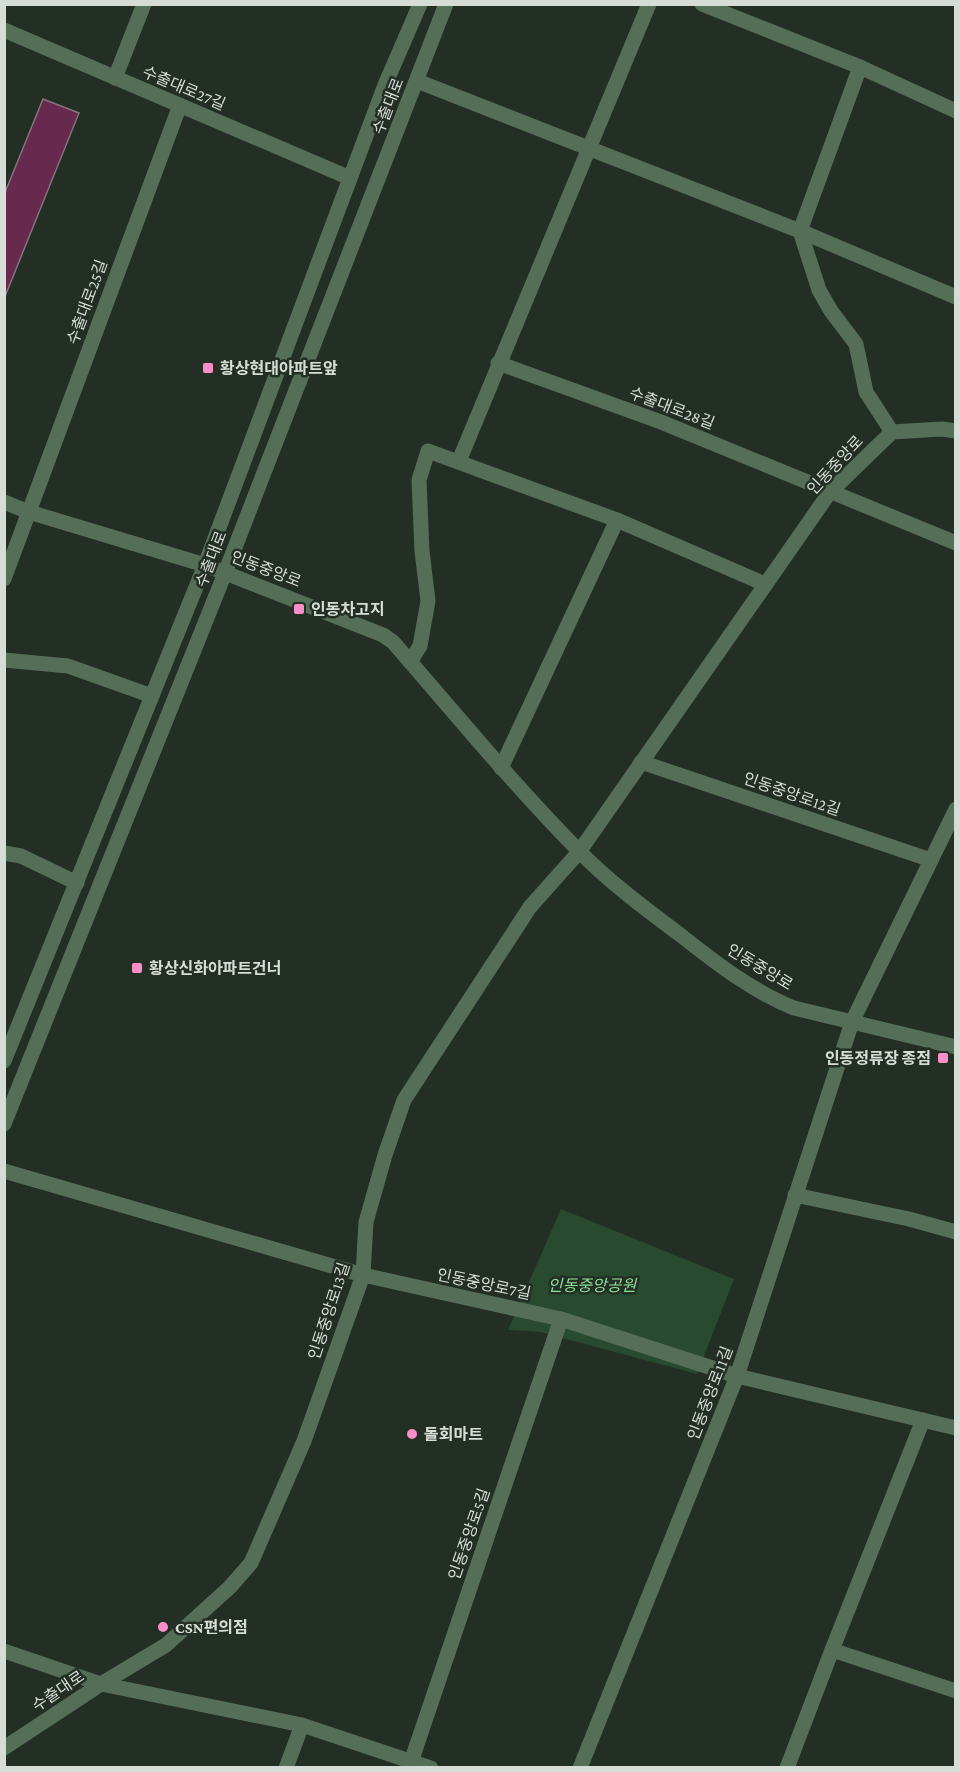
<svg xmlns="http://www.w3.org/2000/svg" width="960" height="1772" font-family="'Crimson Pro','Noto Sans KR',serif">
<rect width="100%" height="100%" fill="#232e24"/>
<path fill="#284a2e" d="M561 1209 734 1279 697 1374 540 1332 508 1330Z"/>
<path fill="#67294d" stroke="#83737a" stroke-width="1.5" d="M43 99 79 113 4 299V195Z"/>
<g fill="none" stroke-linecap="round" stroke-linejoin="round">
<g stroke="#556e58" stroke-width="15">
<path d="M702 4 860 67 956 111"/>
<path d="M4 30 350 178"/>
<path d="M860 67 800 231 819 290 831 311 856 344 866 392 892 432"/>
<path d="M115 78 144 4"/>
<path d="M417 81 800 231 956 297"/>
<path d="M498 363 661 422 956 543"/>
<path d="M892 432 942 429 956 431"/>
<path d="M459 461 649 4"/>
<path d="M4 502 29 512 205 565 383 635 393 642C454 712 513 784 578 850 609 882 647 910 683 937 717 964 754 992 794 1008L956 1047"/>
<path d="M4 579 180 105"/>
<path d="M4 660 68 666 152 696"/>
<path d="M410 662 420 646 428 601 422 551 419 480 428 451 617 520 765 584"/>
<path d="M641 762 931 860"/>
<path d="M501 768 617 520"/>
<path d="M4 853 21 856 77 883"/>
<path d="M4 1061 205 565 385 85 420 4"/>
<path d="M4 1124 225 573 446 4"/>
<path d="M4 1171 363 1275 561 1319 737 1376 956 1428"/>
<path d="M795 1195 909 1219 956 1232"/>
<path d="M832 1650 956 1691"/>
<path d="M4 1651 101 1684 302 1725 431 1768"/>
<path d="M4 1748 101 1684 166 1645 230 1587 251 1563 304 1441 363 1275 366 1222 385 1155 404 1100 530 907 579 852 830 492 892 432"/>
<path d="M286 1768 302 1725"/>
<path d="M409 1768 561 1319"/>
<path d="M580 1768 737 1376 852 1022 956 809"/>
<path d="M787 1768 832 1650 923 1420"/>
</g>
</g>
<g fill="#f98fc9" stroke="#232e24" stroke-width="2">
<rect x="202" y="362" width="12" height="12" rx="3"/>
<rect x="293" y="603" width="12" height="12" rx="3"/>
<rect x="131" y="962" width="12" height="12" rx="3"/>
<rect x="937" y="1052" width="12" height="12" rx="3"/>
<circle cx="412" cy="1434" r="6"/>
<circle cx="163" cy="1627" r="6"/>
</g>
<g text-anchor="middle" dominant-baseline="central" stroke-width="5" stroke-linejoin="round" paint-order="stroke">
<g font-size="16" fill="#d6ddd7" stroke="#232e24">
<text transform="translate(184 88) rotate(23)">수출대로27길</text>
<text transform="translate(388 106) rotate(-69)">수출대로</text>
<text transform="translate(87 302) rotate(-70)">수출대로25길</text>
<text transform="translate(672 408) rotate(21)">수출대로28길</text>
<text transform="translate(835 465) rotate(-47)">인동중앙로</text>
<text transform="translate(211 559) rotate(-69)">수출대로</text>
<text transform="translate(266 569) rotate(21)">인동중앙로</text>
<text transform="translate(792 794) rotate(19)">인동중앙로12길</text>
<text transform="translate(760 967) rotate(31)">인동중앙로</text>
<text transform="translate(484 1284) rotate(12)">인동중앙로7길</text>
<text transform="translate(329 1311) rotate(-72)">인동중앙로13길</text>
<text transform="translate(710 1393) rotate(-69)">인동중앙로11길</text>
<text transform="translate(469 1534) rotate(-71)">인동중앙로5길</text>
<text transform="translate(58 1691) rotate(-34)">수출대로</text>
</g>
<g font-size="16" font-weight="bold" fill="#d6ddd7" stroke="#232e24" text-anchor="start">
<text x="220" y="368">황상현대아파트앞</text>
<text x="311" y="609">인동차고지</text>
<text x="149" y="968">황상신화아파트건너</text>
<text x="931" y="1058" text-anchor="end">인동정류장 종점</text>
<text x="424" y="1434">돌회마트</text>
<text x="175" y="1627">CSN편의점</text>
</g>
<g font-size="16" font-style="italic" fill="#8ae099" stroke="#232e24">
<text x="592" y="1285">인동중앙공원</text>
</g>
</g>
<rect width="960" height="1772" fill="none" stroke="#d6ddd7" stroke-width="12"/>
</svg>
